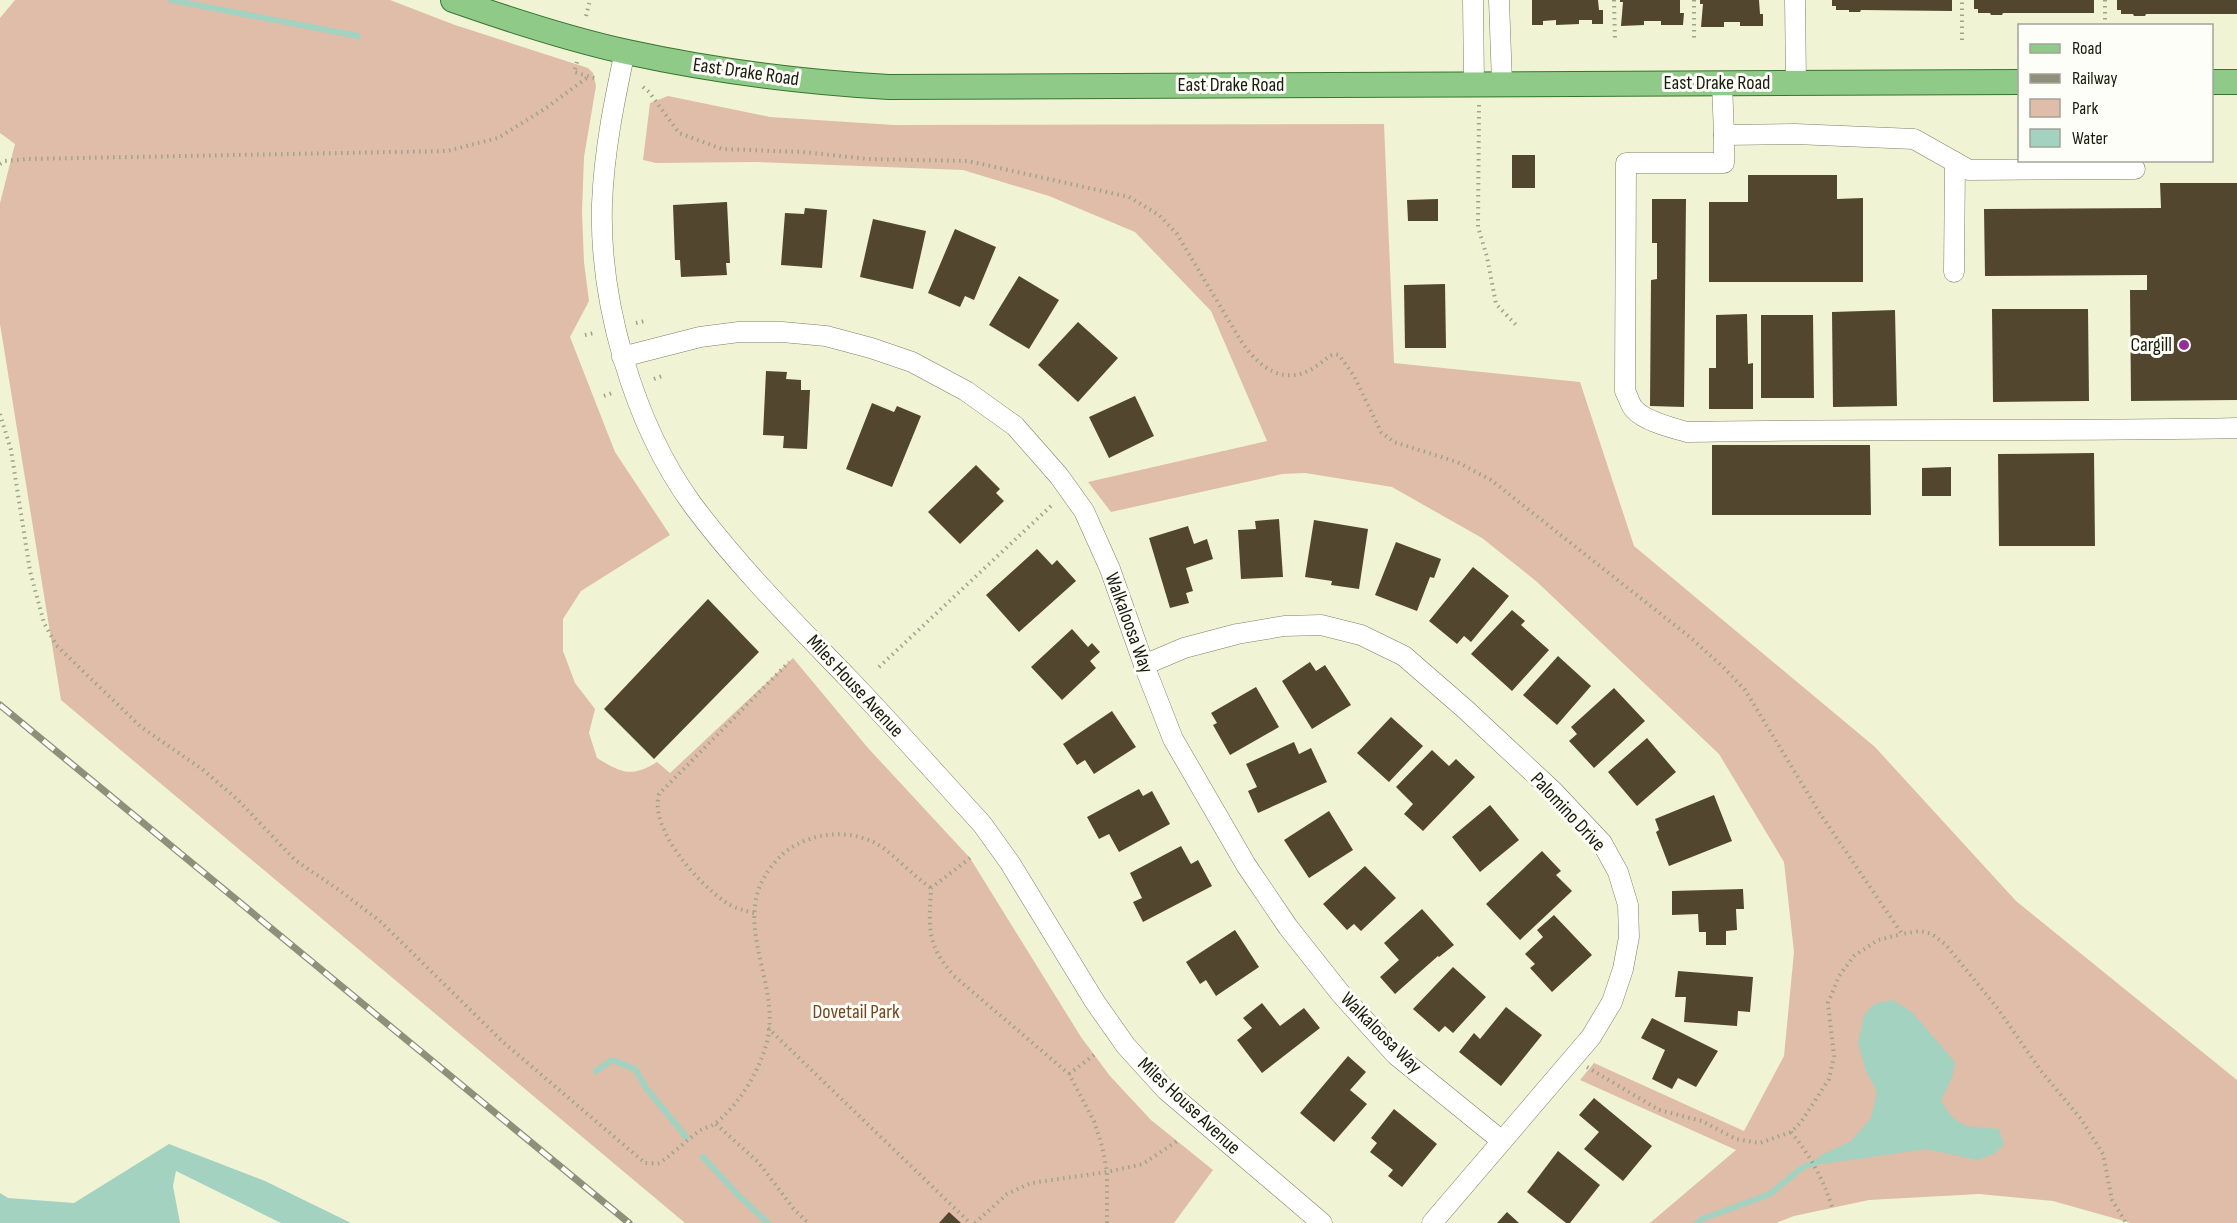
<svg xmlns="http://www.w3.org/2000/svg" width="2237" height="1223" font-family="'Sofia Sans Condensed',sans-serif">
<rect width="100%" height="100%" fill="#f0f4d5"/>
<g fill="#dfbda9">
<path d="M15 0H390L455 25 588 68 593 73 596 86 584 157 582 212 584 262 589 301 570 337 615 452 670 535 581 591 563 619V651L575 683 595 709 589 733 597 758C622 773 631 778 657 762L670 773 793 658 868 748 970 858 1081 1037 1110 1076 1151 1120 1213 1170 1174 1223H685L61 700 0 324V203L15 144 0 133V18Z"/>
<path d="M668 96 770 117 894 125 1384 124 1394 363 1580 382 1634 546 1875 747 2016 901 2237 1080V1223H2131L2053 1201 1979 1194 1869 1200 1794 1216 1776 1223H1650L1736 1150 1580 1080 1594 1063 1744 1131 1784 1056 1794 952 1784 862 1719 754 1536 581 1482 538 1392 487 1305 473 1282 474 1111 512 1088 482 1267 441 1211 311 1135 232 1049 196 963 170 755 162 656 163 643 160 650 103Z"/>
</g>
<g fill="#a3d2c1">
<path d="M1893 1000 1912 1012 1955 1062 1952 1078 1941 1100C1957 1130 1968 1126 1999 1129L2004 1145 1992 1155 1977 1160 1926 1149 1823 1164 1820 1161 1819 1156 1851 1141 1871 1118 1877 1092 1866 1071 1858 1043 1864 1015 1874 1004Z"/>
<path d="M169 1144 265 1181 351 1223H281L176 1171 173 1186 180 1223H0V1193L8 1198 74 1203Z"/>
</g>
<g fill="none" stroke-linecap="round" stroke-linejoin="round">
<g stroke="#a3d2c1" stroke-width="6">
<path d="M171 0 358 36"/>
<path d="M596 1071 612 1060 635 1069 646 1088 686 1137"/>
<path d="M703 1157 738 1195 768 1223"/>
<path d="M1697 1223 1702 1219 1770 1194 1803 1167 1820 1161"/>
</g>
</g>
<g fill="#53462f">
<path d="M1532 0H1598L1599 10H1603V24H1592V20H1579V24L1556 25V20L1543 21V25H1532Z"/>
<path d="M1620 0H1680V13H1684L1683 25H1661V21H1644V25L1621 26 1623 2H1620Z"/>
<path d="M1700 0H1759L1760 14H1763V26H1740V22H1724V27H1701L1703 4H1700Z"/>
<path d="M1832 0H1952V11L1861 10 1860 12H1849V10H1836V6H1832Z"/>
<path d="M1974 0H2094V13H2003L2002 15H1991L1990 13H1978V9H1974Z"/>
<path d="M2117 0H2237V14H2146L2145 16H2134L2133 14H2121V10H2117Z"/>
<rect x="1512" y="155" width="23" height="33"/>
<path d="M1748 175H1837V199L1863 198V282H1709V202H1748Z"/>
<path d="M2160 183H2237V400L2131 401 2130 290H2147V275L1985 276 1984 209 2161 208Z"/>
<path d="M1438 199V221H1408L1407 200Z"/>
<path d="M1652 199H1686L1684 407 1650 406 1651 280 1657 279V243H1652Z"/>
<path d="M727 202 730 263H726L727 275 681 277 680 260H675L673 205Z"/>
<path d="M805 208 827 210 822 268 781 265 785 213 804 214Z"/>
<path d="M873 219 926 231 913 289 860 277Z"/>
<path d="M955 229 996 247 974 300 965 296 960 307 928 293Z"/>
<path d="M1019 276 1059 300 1029 349 989 325Z"/>
<path d="M1445 284 1446 348H1405L1404 285Z"/>
<path d="M1992 309H2088L2089 401 1993 402Z"/>
<path d="M1895 310 1897 406 1833 407 1832 312Z"/>
<path d="M1747 314 1748 364 1753 363V409H1709V368H1716V315Z"/>
<path d="M1761 315H1813L1814 398H1761Z"/>
<path d="M1078 322 1118 358 1078 402 1038 365Z"/>
<path d="M766 371 787 372 786 379 801 380V390H810L807 449 783 448 784 436 763 435Z"/>
<path d="M1135 396 1154 436 1109 458 1089 417Z"/>
<path d="M872 403 894 412 897 406 921 416 892 487 846 469Z"/>
<path d="M1712 445H1870L1871 515H1712Z"/>
<path d="M2094 453 2095 546H1999L1998 454Z"/>
<path d="M976 465 1000 489 996 493 1004 501 960 544 928 512Z"/>
<path d="M1951 467V496H1922V468Z"/>
<path d="M1279 519 1283 577 1241 579 1238 530 1256 529 1255 521Z"/>
<path d="M1314 520 1368 529 1359 589 1331 585 1332 581 1305 577Z"/>
<path d="M1188 526 1194 544 1207 539 1213 559 1186 568 1193 591 1186 593 1189 603 1170 608 1149 538Z"/>
<path d="M1396 542 1441 559 1434 578 1430 577 1417 611 1375 595Z"/>
<path d="M1037 549 1052 565 1057 560 1076 581 1019 632 986 595Z"/>
<path d="M1473 567 1509 596 1471 642 1464 636 1457 644 1429 621Z"/>
<path d="M708 599 759 652 654 759 604 709Z"/>
<path d="M1512 610 1525 621 1521 625 1549 650 1512 691 1471 654Z"/>
<path d="M1072 629 1088 647 1092 643 1100 652 1090 661 1096 668 1062 700 1031 667Z"/>
<path d="M1558 656 1591 686 1557 725 1523 695Z"/>
<path d="M1310 662 1316 671 1325 665 1351 705 1312 729 1282 681Z"/>
<path d="M1256 687 1279 727 1230 755 1213 725 1217 723 1211 713Z"/>
<path d="M1614 688 1645 721 1594 768 1569 741 1577 734 1571 727Z"/>
<path d="M1112 711 1136 747 1094 774 1085 760 1077 765 1063 744Z"/>
<path d="M1391 717 1423 746 1389 782 1357 753Z"/>
<path d="M1647 738 1676 772 1637 806 1608 772Z"/>
<path d="M1294 742 1299 754 1311 748 1327 782 1258 813 1248 791 1257 787 1246 764Z"/>
<path d="M1432 750 1449 766 1456 759 1475 777 1423 831 1404 814 1413 804 1396 787Z"/>
<path d="M1139 789 1143 796 1152 791 1170 824 1119 852 1109 834 1099 839 1087 817Z"/>
<path d="M1714 795 1732 841 1669 866 1656 832 1659 830 1655 819Z"/>
<path d="M1490 805 1519 840 1480 872 1452 837Z"/>
<path d="M1329 811 1353 850 1309 878 1284 840Z"/>
<path d="M1181 846 1191 864 1198 860 1212 886 1143 922 1133 902 1142 898 1130 873Z"/>
<path d="M1542 851 1561 871 1556 875 1572 891 1520 940 1486 904Z"/>
<path d="M1365 866 1396 898 1361 931 1354 924 1347 930 1323 904Z"/>
<path d="M1743 889 1744 909H1736L1737 930 1726 931V945H1706V932H1699L1698 914 1672 915V891Z"/>
<path d="M1422 909 1454 945 1439 957 1438 956 1395 994 1380 977 1399 960 1384 943Z"/>
<path d="M1554 915 1592 955 1552 992 1530 968 1535 964 1525 954 1543 937 1537 930Z"/>
<path d="M1235 930 1259 967 1216 996 1206 980 1200 984 1186 962Z"/>
<path d="M1453 967 1486 997 1453 1033 1445 1026 1439 1032 1413 1009Z"/>
<path d="M1678 971 1753 977 1750 1012 1738 1011 1737 1026 1684 1022 1686 997H1675Z"/>
<path d="M1262 1003 1280 1026 1304 1008 1320 1028 1262 1073 1237 1040 1252 1028 1243 1018Z"/>
<path d="M1506 1007 1542 1035 1501 1086 1459 1052 1474 1033 1480 1039Z"/>
<path d="M1652 1018 1718 1051 1696 1087 1678 1078 1672 1089 1652 1079 1665 1050 1641 1038Z"/>
<path d="M1348 1056 1366 1072 1350 1090 1367 1104 1334 1142 1300 1113Z"/>
<path d="M1594 1098 1652 1146 1623 1181 1584 1149 1599 1132 1579 1115Z"/>
<path d="M1394 1109 1437 1144 1402 1187 1388 1176 1393 1170 1370 1152 1377 1143 1371 1138Z"/>
<path d="M1558 1151 1600 1185 1570 1223H1566L1527 1192Z"/>
<path d="M949 1212 961 1223H939Z"/>
<path d="M1507 1212 1519 1223H1497Z"/>
</g>
<g fill="none" stroke-linecap="round" stroke-linejoin="round">
<g stroke="#7d8065" stroke-width="21">
<g id="minor">
<path d="M1473 0 1474 84"/>
<path d="M1499 0 1502 83"/>
<path d="M1795 0 1796 83"/>
<path d="M625 51C614 102 604 152 602 204 599 303 634 424 692 504 738 566 793 621 847 677 893 725 937 775 982 824L1010 863 1095 1002 1126 1046 1166 1090 1322 1223"/>
<path d="M1722 83 1724 135 1795 134 1914 139 1969 170 2135 169"/>
<path d="M1724 135V163H1626L1625 391C1628 396 1630 405 1634 409 1644 421 1672 428 1687 432 1871 428 2054 432 2237 428"/>
<path d="M1954 272 1955 162"/>
<path d="M622 357 700 337 739 332H782L826 336 871 348 912 362 966 391 1015 426 1059 476 1084 511 1110 569 1144 665 1173 739 1246 865 1288 927 1341 994 1396 1055 1502 1141"/>
<path d="M1144 665 1184 648 1237 634 1284 626 1321 625 1361 635 1404 656 1465 709 1553 791 1602 843 1618 872 1628 905 1629 937 1623 969 1612 1002 1591 1037 1432 1223"/>
</g>
</g>
<g stroke="#36762c" stroke-width="26">
<g id="major">
<path d="M453 0C510 20 568 39 627 52 714 71 800 82 889 87L2020 82"/>
<path d="M2212 82H2237"/>
</g>
</g>
<g stroke="#a0a38b" stroke-width="4" stroke-dasharray="1.5 4.5" stroke-linecap="butt">
<path d="M1614 0 1615 41"/>
<path d="M1694 0V41"/>
<path d="M2105 0V26"/>
<path d="M586 16 590 0"/>
<path d="M1962 40V0"/>
<path d="M577 62 574 72 598 79"/>
<path d="M643 87 649 92 679 133 722 149 803 152 868 159 968 161 1129 197 1159 215 1177 234 1241 341C1260 369 1287 389 1319 364 1327 359 1330 353 1339 355L1354 376 1381 432 1394 442 1457 462 1491 480 1691 638 1724 668 1745 690 1821 815 1902 934 1920 931 1932 934 1946 945 1998 1009 2041 1071 2081 1119 2103 1154 2112 1200 2126 1223"/>
<path d="M1479 105 1478 227 1487 257 1496 304 1518 327"/>
<path d="M0 164 5 161 27 159 447 151 498 138 546 108 588 77"/>
<path d="M636 323 645 321"/>
<path d="M585 335 594 333"/>
<path d="M654 379 662 376"/>
<path d="M604 396 612 393"/>
<path d="M0 414 11 450 30 571 44 623 56 645 141 727 202 769 238 800 295 860 339 890 381 922 503 1042 645 1163C649 1163 655 1164 659 1163 668 1158 688 1139 698 1132 704 1127 712 1127 717 1122 741 1102 759 1071 767 1042 782 983 728 919 772 866 779 857 786 850 796 845 823 830 861 830 886 850 901 862 914 876 931 888"/>
<path d="M879 667 1051 506"/>
<path d="M970 858 931 888C929 928 926 944 954 976L1069 1074 1094 1121 1102 1146 1107 1172V1223"/>
<path d="M754 913C743 910 733 908 724 901 698 883 649 829 659 794L789 662"/>
<path d="M768 1028 970 1223"/>
<path d="M1587 1067 1659 1110 1702 1121 1736 1139 1760 1143 1791 1132 1801 1122 1829 1079 1834 1056 1828 1003 1839 976 1854 956 1878 940 1902 934"/>
<path d="M1069 1074 1094 1055"/>
<path d="M716 1124 759 1163 793 1208 808 1223"/>
<path d="M1791 1132C1811 1157 1824 1180 1833 1210"/>
<path d="M975 1223 1007 1194 1031 1183 1107 1172 1143 1164 1177 1141"/>
</g>
<use href="#minor" stroke="#fff" stroke-width="20"/>
<use href="#major" stroke="#8fca89" stroke-width="24"/>
<g stroke="#8e907a" stroke-width="7">
<path id="rail" d="M0 705 629 1223"/>
</g>
<use href="#rail" stroke="#fefef8" stroke-width="4.5" stroke-dasharray="14" stroke-linecap="butt"/>
</g>
<circle fill="#902f96" stroke="#fefef8" stroke-width="2" cx="2184" cy="345" r="6"/>
<g text-anchor="middle" dominant-baseline="central" stroke-width="6" stroke-linejoin="round" paint-order="stroke">
<g font-size="20" fill="#1a1b10" stroke="#fefef8">
<text transform="translate(746 72) rotate(8)">East Drake Road</text>
<text x="1717" y="83">East Drake Road</text>
<text x="1231" y="85">East Drake Road</text>
<text transform="translate(1129 623) rotate(70)">Walkaloosa Way</text>
<text transform="translate(855 686) rotate(47)">Miles House Avenue</text>
<text transform="translate(1568 812) rotate(47)">Palomino Drive</text>
<text transform="translate(1381 1033) rotate(45)">Walkaloosa Way</text>
<text transform="translate(1189 1106) rotate(43)">Miles House Avenue</text>
</g>
<g font-size="20" fill="#1a1b10" stroke="#fefef8" text-anchor="end">
<text x="2172" y="345">Cargill</text>
</g>
<g font-size="20" fill="#764522" stroke="#fefef8">
<text x="856" y="1012">Dovetail Park</text>
</g>
</g>
<rect x="2018" y="24" width="195" height="138" fill="#fefef8" stroke="#a3a39b" stroke-width="1.5"/>
<rect x="2030" y="44" width="30" height="9" fill="#8fca89" stroke="#a3a39b" stroke-width="1.5"/>
<text x="2072" y="54" font-size="18" fill="#1a1b10">Road</text>
<rect x="2030" y="74" width="30" height="9" fill="#8e907a" stroke="#a3a39b" stroke-width="1.5"/>
<text x="2072" y="84" font-size="18" fill="#1a1b10">Railway</text>
<rect x="2030" y="99" width="30" height="18" fill="#dfbda9" stroke="#a3a39b" stroke-width="1.5"/>
<text x="2072" y="114" font-size="18" fill="#1a1b10">Park</text>
<rect x="2030" y="129" width="30" height="18" fill="#a3d2c1" stroke="#a3a39b" stroke-width="1.5"/>
<text x="2072" y="144" font-size="18" fill="#1a1b10">Water</text>
</svg>
